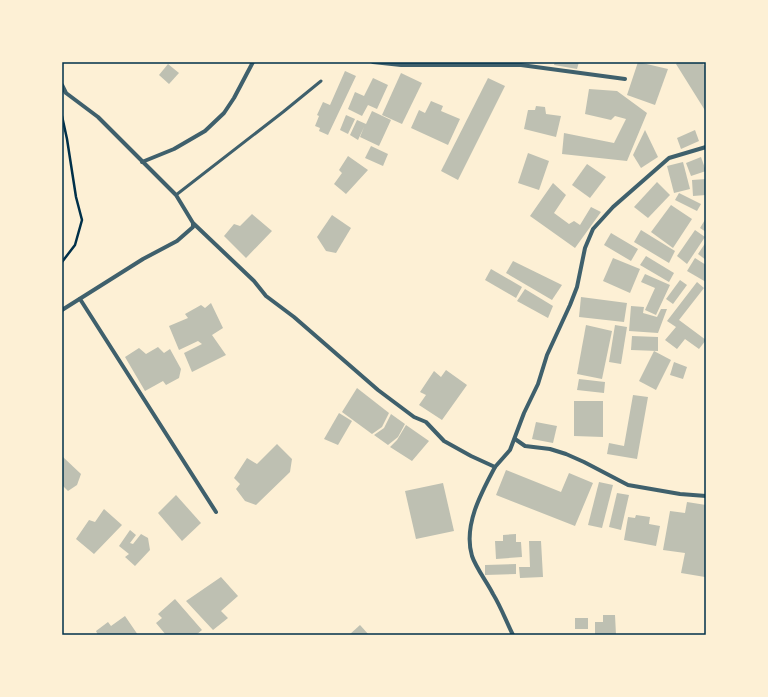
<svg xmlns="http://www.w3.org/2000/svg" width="768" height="697" font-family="Quicksand,sans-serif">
<rect width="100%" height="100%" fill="#fdf0d5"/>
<g fill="#bec0b2">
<path d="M555 62H579L577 69 554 65Z"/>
<path d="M638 62 668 69 655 105 627 95Z"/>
<path d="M678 62H702L706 68V112L676 64Z"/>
<path d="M168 64 179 73 169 84 159 75Z"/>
<path d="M345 71 356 76 328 135 319 131 320 128 315 126 319 116 317 115 323 102 330 105Z"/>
<path d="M401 73 422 83 402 124 382 115Z"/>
<path d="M373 78 388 85 377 109 368 105 362 116 348 109 355 92 364 96Z"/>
<path d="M488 78 505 86 458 180 441 171Z"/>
<path d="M589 89 617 91 647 113 627 161 562 154 564 133 614 143 626 119 615 116 611 120 585 114Z"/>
<path d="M431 101 443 106 441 111 460 119 448 145 411 128 419 110 425 113Z"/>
<path d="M536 106 545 107 546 114 561 116 556 137 524 129 528 110H535Z"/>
<path d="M372 111 391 120 379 146 360 137 364 127 358 140 350 135 357 120 366 124Z"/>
<path d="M346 115 355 119 348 134 340 130Z"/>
<path d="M645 130 658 157 641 168 633 155Z"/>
<path d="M695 130 699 141 681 149 677 138Z"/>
<path d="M371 146 388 154 383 166 365 158Z"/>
<path d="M528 153 549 161 539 190 518 183Z"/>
<path d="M348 156 368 170 346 194 334 184 342 173 339 170Z"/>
<path d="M701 157 706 171 691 176 686 163Z"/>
<path d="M683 162 690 189 674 193 667 166Z"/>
<path d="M587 164 606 177 590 198 572 185Z"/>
<path d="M706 179V195L693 196 692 180Z"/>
<path d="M657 182 670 195 648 218 634 207Z"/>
<path d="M553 183 566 195 554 213 569 224 574 221 580 225 591 207 601 212 575 248 530 216Z"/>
<path d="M679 193 701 204 697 211 675 200Z"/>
<path d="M671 205 692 219 673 248 651 232Z"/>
<path d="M252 214 272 231 246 258 224 236 234 224 240 226Z"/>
<path d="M332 215 351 228 336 253 326 251 317 237Z"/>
<path d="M706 218V232L700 228Z"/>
<path d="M641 230 675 251 669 263 634 242Z"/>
<path d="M695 230 705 237 687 264 677 256Z"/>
<path d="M611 233 638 249 631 261 604 245Z"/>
<path d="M706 242V260L698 254Z"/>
<path d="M646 256 674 273 669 282 640 265Z"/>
<path d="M613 258 640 269 630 293 603 281Z"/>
<path d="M695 258 706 265V282L687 271Z"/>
<path d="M513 261 562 285 552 300 506 273Z"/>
<path d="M491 269 522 287 516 298 485 280Z"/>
<path d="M645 274 670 285 656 315 645 310 655 288 641 282Z"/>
<path d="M680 280 687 285 673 304 666 299Z"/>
<path d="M697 282 704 288 679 320 706 340 699 349 685 339 677 349 665 340 676 327 667 321Z"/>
<path d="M525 289 553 306 548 318 517 301Z"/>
<path d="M581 297 627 303 624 322 579 317Z"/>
<path d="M211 303 223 328 212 335 226 355 192 372 184 353 202 344 198 341 179 350 169 326 188 318 185 314 201 305 205 308Z"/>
<path d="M631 306 644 307 643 313 657 317 661 309H667L658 333 629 331Z"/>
<path d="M586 325 612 331 602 379 577 374Z"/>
<path d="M615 325 627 327 621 364 609 362Z"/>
<path d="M632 336 658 337V351L631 350Z"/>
<path d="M158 347 164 353 170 349 181 369 179 378 166 385 163 381 145 391 125 357 139 348 146 354Z"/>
<path d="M654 351 671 360 656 390 639 381Z"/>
<path d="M674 362 687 367 683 379 670 375Z"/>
<path d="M446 370 467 385 442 420 419 405 426 395 420 392 434 371 441 377Z"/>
<path d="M579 379 605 382 604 393 577 390Z"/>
<path d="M357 388 389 413 382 427 372 434 342 412Z"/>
<path d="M633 395 648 397 637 459 607 454 609 443 624 446Z"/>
<path d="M574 401H603V437L574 436Z"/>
<path d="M339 413 352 421 338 445 324 439Z"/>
<path d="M391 414 405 424 398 437 388 445 374 435 384 428Z"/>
<path d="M536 422 557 426 553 443 532 439Z"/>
<path d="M406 425 429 441 412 461 390 447 397 440Z"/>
<path d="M277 444 292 459 290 472 256 505 245 501 236 489 240 484 234 478 247 458 257 464Z"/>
<path d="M63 457 81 474 77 485 68 491 62 485Z"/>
<path d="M506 470 561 492 569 473 593 483 575 526 496 495Z"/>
<path d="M599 482 613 485 602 528 588 525Z"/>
<path d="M443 483 454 531 416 539 405 491Z"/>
<path d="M617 493 629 495 621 530 609 527Z"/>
<path d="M176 495 201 523 182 541 158 513Z"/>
<path d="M687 502 706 505 705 577 681 573 685 553 663 550 670 511 685 513Z"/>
<path d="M104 509 122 525 94 554 76 539 89 520 95 522Z"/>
<path d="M636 515 650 517 649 524 660 526 656 546 624 540 628 517 635 518Z"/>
<path d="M130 530 136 535 130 543 133 544 141 534 148 538 150 550 135 566 125 557 129 554 119 546Z"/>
<path d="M516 534V542H521L522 557 496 559 495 541H503V535Z"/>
<path d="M529 541H541L543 577 520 578 519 567H530Z"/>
<path d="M516 564V574L485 575V565Z"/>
<path d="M221 577 238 596 221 611 228 618 213 630 186 601Z"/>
<path d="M175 599 202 630 196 635H166L156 623 162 618 158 614Z"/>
<path d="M603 615H615L616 635H595V622H603Z"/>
<path d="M125 616 138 635H98L96 631 108 622 111 626Z"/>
<rect x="575" y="618" width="13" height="11"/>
<path d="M360 625 369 635H349Z"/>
</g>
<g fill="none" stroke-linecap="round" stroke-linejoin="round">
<path stroke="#003049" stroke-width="2.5" d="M62 116 67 139 76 197 82 220 75 245 62 262"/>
<path stroke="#3f606c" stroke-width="3" d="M176 195 283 112 321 81"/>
<g stroke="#3f606c" stroke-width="4">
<path d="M373 62 401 65H521L625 79"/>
<path d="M62 85 66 93 98 117 176 195 193 223 254 281 266 296 294 317 378 390 414 417 426 422 444 441 471 456 495 467C481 493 463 526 472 556 476 568 487 582 493 594 501 607 506 621 513 635"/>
<path d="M142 162 174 149 205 131 224 113 234 98 253 62"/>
<path d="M80 299 216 512"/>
<path d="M62 310 143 259 177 241 193 227V224"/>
<path d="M515 439 525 446 550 449 566 454 584 462 628 485 680 494 706 496"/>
<path d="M495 467 510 450 524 413 538 384 547 355 570 305 577 287 585 248 593 229 613 207 669 158 706 147"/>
</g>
</g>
<rect width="768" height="697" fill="none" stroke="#fdf0d5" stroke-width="126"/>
<rect x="63" y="63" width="642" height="571" fill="none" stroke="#003049" stroke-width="1.5"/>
</svg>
